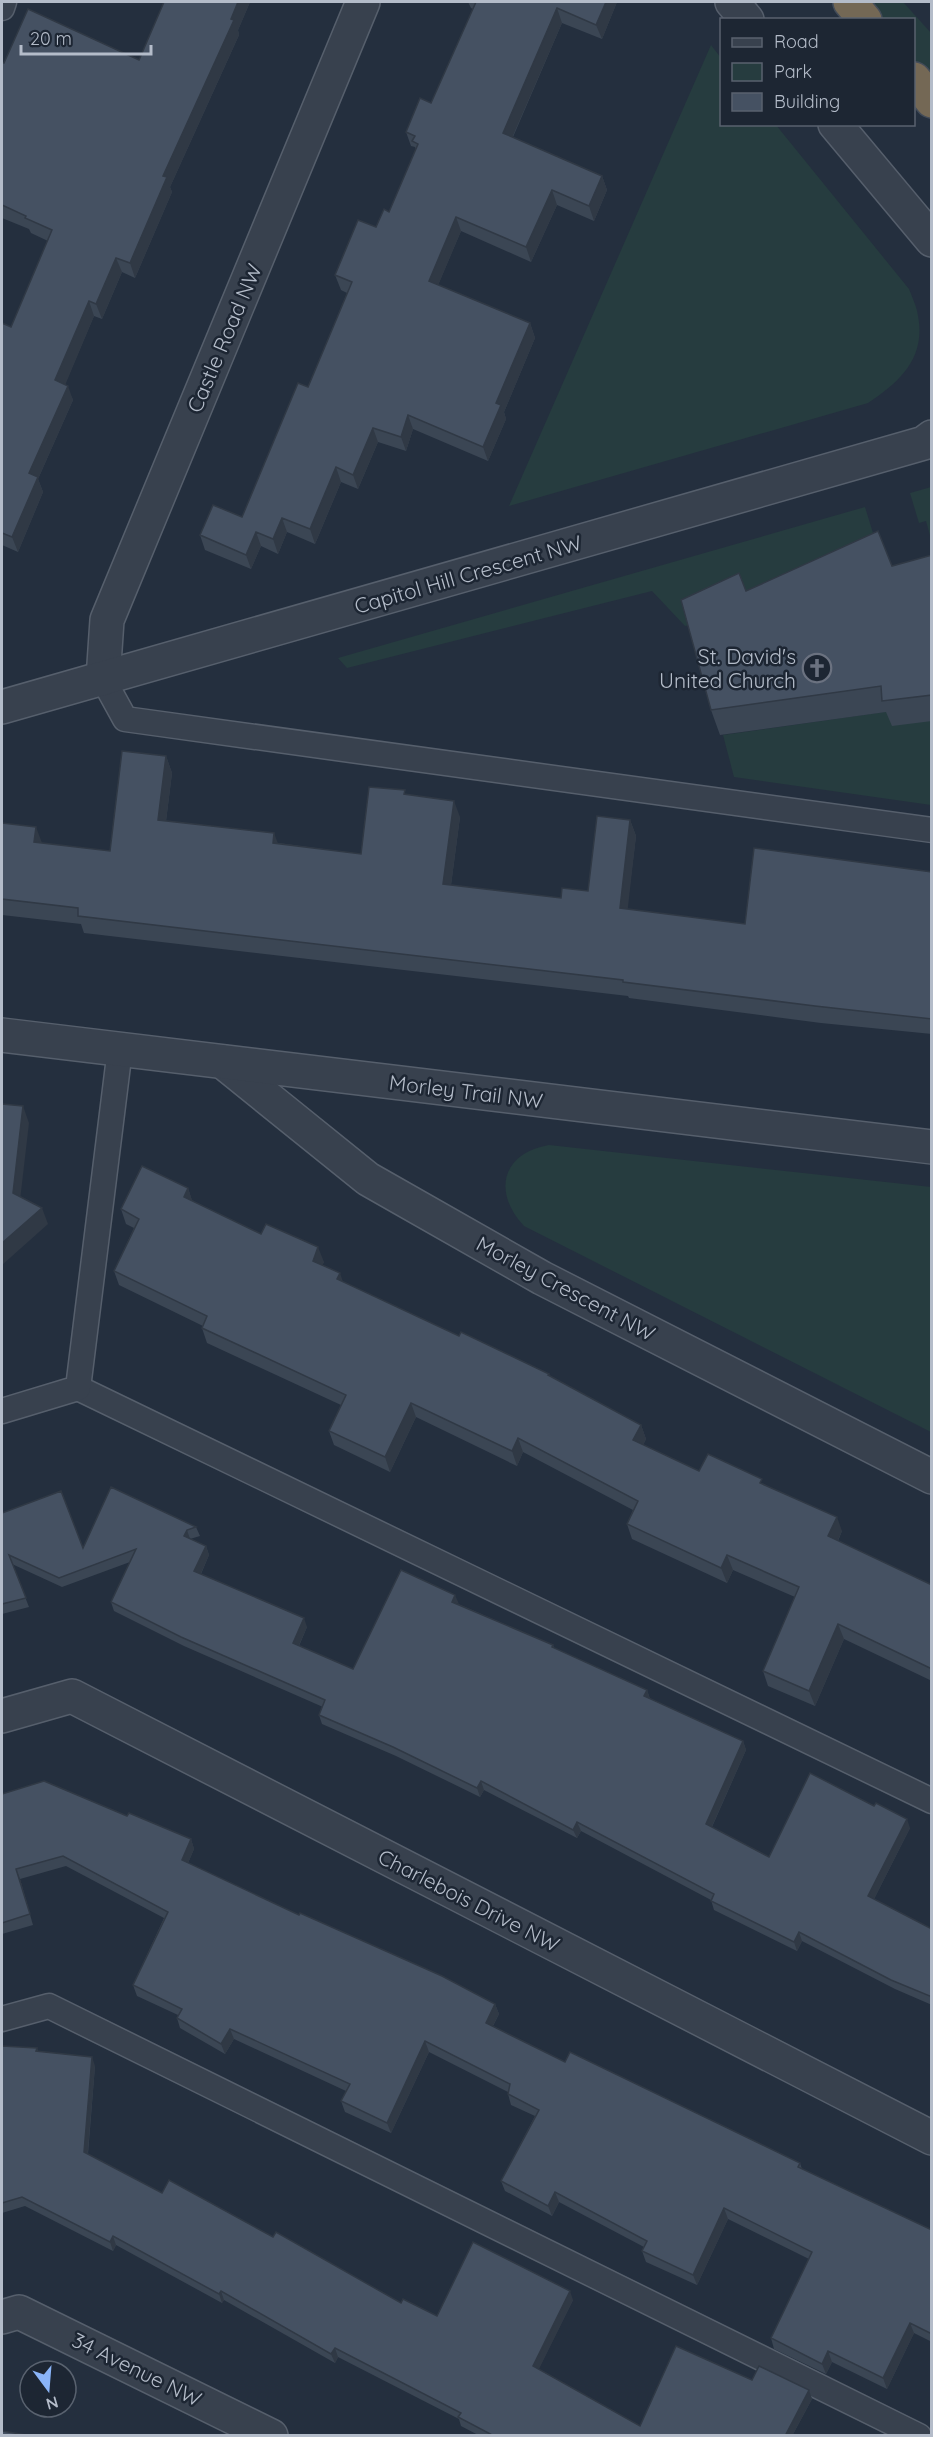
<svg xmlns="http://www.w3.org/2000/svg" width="933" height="2437" font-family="Quicksand,sans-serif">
<rect width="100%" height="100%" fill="#242f3e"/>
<g fill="#263c3f">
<path d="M874 2H903L931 33V79L914 59V20L880 19 869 6Z"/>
<path d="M711 45 721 58 722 124 776 125 909 289C912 297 917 307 918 316 926 358 900 382 868 403L509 506Z"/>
<path d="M931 487H932L931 539 926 521 919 523 910 493Z"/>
<path d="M865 507 881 559 690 625 685 626 652 591 347 668 338 658Z"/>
<path d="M891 711 931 721V805L734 777 723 735Z"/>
<path d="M549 1145 931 1187V1432L524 1226C492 1192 502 1153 549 1145Z"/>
</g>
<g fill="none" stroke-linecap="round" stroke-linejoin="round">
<g stroke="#565f6c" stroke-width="27">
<g id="service">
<path d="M2 8 4 2"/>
<path d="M103 679 125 719 932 830"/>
<path d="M78 1388 932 1801"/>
<path d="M2 1411 78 1388 120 1049"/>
<path d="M2 2019 49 2006 919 2436"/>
</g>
</g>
<g stroke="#565f6c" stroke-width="36">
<g id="minor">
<path d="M732 2 747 20"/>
<path d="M835 124 932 240"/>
<path d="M103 679 107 620 363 2"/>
<path d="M2 707 924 443 932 437"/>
<path d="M223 1062 368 1179 542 1278 932 1477"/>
<path d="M2 1716 72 1696 932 2138"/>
<path d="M2 2317 19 2312 271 2436"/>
</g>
</g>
<g stroke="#565f6c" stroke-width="36">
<path id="tertiary" d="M2 1035 932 1147"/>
</g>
<g stroke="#434c59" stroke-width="36">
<g id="motorway">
<path d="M850 2 865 20"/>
<path d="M914 79 932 101"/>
</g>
</g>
<use href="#service" stroke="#38414e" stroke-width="24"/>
<use href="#minor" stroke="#38414e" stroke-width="33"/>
<use href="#tertiary" stroke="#38414e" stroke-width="33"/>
<use href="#motorway" stroke="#746855" stroke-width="33"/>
</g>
<g fill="#3b4654">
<path d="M164 2H250L238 30 239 35 170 187 172 192 135 278 122 272 102 319 94 316 65 384 73 400 38 479 43 492 18 552 2 545V323L11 327 48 241 31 233 29 229 2 218V62L4 63 139 60Z"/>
<path d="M468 2H617L602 39 562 23 513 137 602 176 607 190 594 221 557 205 531 262 461 231 438 285 530 323 535 338 504 412 506 419 488 461 413 429 406 451 378 442 358 489 341 482 315 544 287 532 278 554 261 546 251 569 205 550 200 535 242 517 308 387 347 293 341 290 335 275 389 212 416 150 415 147 411 146 406 132 431 103 473 9 471 8Z"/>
<path d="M932 555V721L892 726 886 712 720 735 711 710 746 591 892 566Z"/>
<path d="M166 756 172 773 166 821 278 843 361 854 406 794 460 817 451 885 561 898 588 891 630 820 636 836 627 909 745 924 932 872V1034L821 1023 629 998 628 996 84 933 81 924 2 915V823L42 843 110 851Z"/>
<path d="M188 1188 192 1201 261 1234 324 1262 322 1265 343 1282 459 1336 550 1376 641 1425 646 1439 643 1445 699 1471 764 1484 842 1531 838 1541 932 1585V1681L844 1639 815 1706 768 1686 763 1671 795 1597 733 1570 727 1583 632 1539 627 1524 633 1510 523 1452 517 1466 416 1417 390 1472 334 1445 329 1431 341 1405 207 1343 202 1328 203 1326 119 1285 114 1271 134 1228 126 1224 121 1209Z"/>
<path d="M2 1513 83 1548 196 1527 200 1536 190 1539 206 1546 209 1555 201 1574 307 1627 299 1646 353 1669 458 1604 553 1645 554 1648 647 1690 650 1699 743 1741 746 1750 712 1827 769 1857 910 1828 874 1899 932 1929V2005L895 1989 802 1941 797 1951 714 1910 711 1900 581 1831 577 1838 484 1790 480 1797 396 1756 322 1724 319 1715 323 1707 184 1646 114 1611 111 1602 130 1562 62 1587 12 1564 29 1607 2 1614Z"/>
<path d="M2 1794 127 1816 191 1839 194 1849 188 1863 299 1915 495 2004 499 2014 493 2026 565 2062 800 2163 802 2169 932 2230V2342L914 2333 887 2389 832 2362 826 2374 774 2349 771 2338 809 2259 728 2219 697 2285 646 2262 642 2251 644 2247 559 2202 552 2216 505 2191 501 2181 535 2116 511 2105 508 2094V2092L429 2052 391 2133 345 2112 341 2101 346 2091 234 2039 225 2054 180 2028 177 2018 178 2015 137 1996 133 1985 164 1918 66 1866 20 1879 33 1925 2 1934Z"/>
<path d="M2 2046 37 2048 38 2052 95 2066 88 2154 162 2193 273 2237 401 2303 437 2316 573 2300 538 2370 640 2426 752 2380 809 2390 812 2399 792 2436H480L461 2426 459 2419 338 2357 335 2363 224 2300 222 2303 116 2245 113 2251 25 2206 2 2213Z"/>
</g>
<g fill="#303945">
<path d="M238 2H250L238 30 239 35 170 187 172 192 135 278 130 263 163 176Z"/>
<path d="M606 2H617L602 39 596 25Z"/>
<path d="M557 8 562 23 508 147 503 133Z"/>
<path d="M602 176 607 190 594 221 589 206Z"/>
<path d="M552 190 557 205 531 262 526 247Z"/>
<path d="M456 217 461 231 434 295 429 281Z"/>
<path d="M116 258 122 272 102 319 96 304Z"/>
<path d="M89 301 94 316 61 395 55 380Z"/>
<path d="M530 323 535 338 504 412 506 419 488 461 483 447 496 403Z"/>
<path d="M68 386 73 400 38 479 43 492 18 552 12 537 29 473Z"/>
<path d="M408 415 413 429 406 451 401 437Z"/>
<path d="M373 428 378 442 358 489 353 475Z"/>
<path d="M336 467 341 482 315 544 310 529Z"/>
<path d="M282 518 287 532 278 554 273 539Z"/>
<path d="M256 532 261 546 251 569 246 555Z"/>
<path d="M166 756 172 773 164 837 158 820Z"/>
<path d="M454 801 460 817 449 900 443 884Z"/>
<path d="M630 820 636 836 626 924 620 908Z"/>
<path d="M36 827 42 843 34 842Z"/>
<path d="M274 833 280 849 273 843Z"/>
<path d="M23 1106 29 1123 19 1209 13 1193Z"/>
<path d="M188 1188 193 1203 184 1197Z"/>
<path d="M42 1208 48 1224 2 1265V1243Z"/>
<path d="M318 1247 324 1262 318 1275 313 1261Z"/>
<path d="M340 1273 345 1288 337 1279Z"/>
<path d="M411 1403 416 1417 390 1472 385 1457Z"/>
<path d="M641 1425 646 1439 638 1455 633 1440Z"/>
<path d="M518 1438 523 1452 517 1466 512 1451Z"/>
<path d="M837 1517 842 1531 833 1551 828 1536Z"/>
<path d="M187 1530 190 1539 184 1536Z"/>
<path d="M206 1546 209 1555 198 1580 194 1571Z"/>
<path d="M727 1555 733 1570 727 1583 721 1568Z"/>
<path d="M455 1595 459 1604 452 1602Z"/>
<path d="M304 1618 307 1627 296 1652 293 1643Z"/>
<path d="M838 1624 844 1639 815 1706 809 1691Z"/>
<path d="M647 1690 650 1699 644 1696Z"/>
<path d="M743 1741 746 1750 709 1833 706 1824Z"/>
<path d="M481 1781 484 1790 480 1797 477 1788Z"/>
<path d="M907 1819 910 1828 871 1905 868 1896Z"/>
<path d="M577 1822 581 1831 577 1838 573 1830Z"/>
<path d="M191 1839 194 1849 185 1870 182 1860Z"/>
<path d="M16 1869 20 1879 33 1925 30 1914Z"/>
<path d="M799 1932 802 1941 797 1951 794 1942Z"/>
<path d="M495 2004 499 2014 489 2033 486 2023Z"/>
<path d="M230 2029 234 2039 225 2054 221 2044Z"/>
<path d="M425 2041 429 2052 391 2133 387 2123Z"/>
<path d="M92 2057 95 2066 87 2161 84 2152Z"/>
<path d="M555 2192 559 2202 552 2216 548 2206Z"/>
<path d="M724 2208 728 2219 697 2285 693 2275Z"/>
<path d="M113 2236 116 2245 113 2251 110 2242Z"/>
<path d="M221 2291 224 2300 222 2303 219 2294Z"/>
<path d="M570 2291 573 2300 536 2375 533 2366Z"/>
<path d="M910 2323 914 2333 887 2389 883 2378Z"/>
<path d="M335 2348 338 2357 335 2363 331 2354Z"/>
<path d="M828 2351 832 2362 826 2374 822 2364Z"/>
<path d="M809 2390 812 2399 792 2436H785Z"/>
</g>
<g fill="#455162" stroke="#303945" stroke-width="1.5">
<path d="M164 2H238L231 19 234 20 163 176 167 177 130 263 116 258 96 304 89 301 55 380 68 386 29 473 38 477 12 537 2 533V323L11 327 52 230 25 218 26 216 2 205V62L4 63 28 9 139 60Z"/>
<path d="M476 2H606L596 25 557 8 503 133 602 176 589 206 552 190 526 247 456 217 429 281 530 323 496 403 501 405 483 447 408 415 401 437 373 428 353 475 336 467 310 529 282 518 273 539 256 532 246 555 200 535 213 505 242 517 298 383 308 387 352 282 335 275 358 220 376 227 384 209 389 212 418 144 412 141 415 136 406 132 420 98 431 103Z"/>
<path d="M878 531 892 566 932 555V695L882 701 881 686 711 710 681 600 739 573 746 591Z"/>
<path d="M122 751 166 756 158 820 274 833 273 843 361 854 369 787 405 790 404 794 454 801 443 884 561 898 562 888 588 891 597 816 630 820 620 908 745 924 754 848 932 872V1019L815 1006 623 982V980L78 916V908L2 899V823L36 827 34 842 110 851Z"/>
<path d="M2 1104 23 1106 13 1193 42 1208 2 1243Z"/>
<path d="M142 1166 188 1188 184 1197 261 1234 266 1224 318 1247 313 1261 340 1273 337 1279 459 1336 461 1332 549 1374 548 1375 641 1425 633 1440 699 1471 708 1454 762 1479 760 1483 837 1517 828 1536 932 1585V1669L838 1624 809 1691 763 1671 799 1587 727 1555 721 1568 627 1524 638 1501 518 1438 512 1451 411 1403 385 1457 329 1431 346 1395 202 1328 207 1316 114 1271 139 1219 121 1209Z"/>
<path d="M111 1487 196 1527 187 1530 184 1536 206 1546 194 1571 304 1618 293 1643 353 1669 401 1570 455 1595 452 1602 553 1645 552 1647 647 1690 644 1696 743 1741 706 1824 769 1857 810 1773 874 1806 876 1803 907 1819 868 1896 932 1929V1997L891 1980 799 1932 794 1942 711 1901 714 1894 577 1822 573 1830 481 1781 477 1788 393 1747 319 1715 325 1700 181 1637 111 1602 136 1549 59 1578 9 1555 26 1598 2 1604V1513L61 1491 83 1548Z"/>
<path d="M44 1781 127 1816 129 1813 191 1839 182 1860 299 1915 300 1913 442 1976 495 2004 486 2023 565 2062 570 2052 800 2163 798 2167 932 2230V2331L930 2333 910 2323 883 2378 828 2351 822 2364 771 2338 812 2252 724 2208 693 2275 642 2251 647 2241 555 2192 548 2206 501 2181 539 2110 508 2094 510 2084 425 2041 387 2123 341 2101 350 2084 230 2029 221 2044 177 2018 182 2009 133 1985 168 1912 63 1856 16 1869 30 1914 2 1923V1794Z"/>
<path d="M2 2046 37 2048 36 2051 92 2057 84 2152 162 2193 169 2180 273 2237 276 2232 401 2303 403 2299 437 2316 473 2242 570 2291 533 2366 640 2426 676 2346 752 2380 759 2366 809 2390 785 2436H494L458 2417 461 2413 335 2348 331 2354 221 2291 219 2294 113 2236 110 2242 22 2197 2 2203Z"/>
<path d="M2 2431 32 2436H2Z"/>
</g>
<defs>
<g id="church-ring" transform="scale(1.5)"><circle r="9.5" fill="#1d2633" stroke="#6b7280" stroke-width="1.5"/><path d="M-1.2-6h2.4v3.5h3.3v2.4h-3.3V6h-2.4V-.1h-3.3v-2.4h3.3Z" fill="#6b7280"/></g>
</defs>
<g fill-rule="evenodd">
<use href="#church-ring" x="817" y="668"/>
</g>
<g text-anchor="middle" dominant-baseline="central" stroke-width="5" stroke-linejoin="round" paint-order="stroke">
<g font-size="21" fill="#b4bcc9" stroke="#1d2633">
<text transform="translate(224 338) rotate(-67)">Castle Road NW</text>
<text transform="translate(468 574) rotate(-16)">Capitol Hill Crescent NW</text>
<text transform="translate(466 1091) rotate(7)">Morley Trail NW</text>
<text transform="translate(566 1288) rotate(28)">Morley Crescent NW</text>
<text transform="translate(469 1900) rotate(27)">Charlebois Drive NW</text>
<text transform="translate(137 2369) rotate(26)">34 Avenue NW</text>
</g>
<g font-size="21" fill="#b4bcc9" stroke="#1d2633" text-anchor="end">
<text x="796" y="656">St. David's<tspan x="796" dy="24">United Church</tspan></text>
</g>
</g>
<rect width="933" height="2437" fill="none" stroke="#b4bcc9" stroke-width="6"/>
<rect x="720" y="18" width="195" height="108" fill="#1d2633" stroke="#59626f" stroke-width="1.5"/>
<rect x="732" y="38" width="30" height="9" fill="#38414e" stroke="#59626f" stroke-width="1.5"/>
<text x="774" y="48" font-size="18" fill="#b4bcc9">Road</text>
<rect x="732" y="63" width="30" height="18" fill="#263c3f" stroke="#59626f" stroke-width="1.5"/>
<text x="774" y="78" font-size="18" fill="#b4bcc9">Park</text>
<rect x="732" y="93" width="30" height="18" fill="#455162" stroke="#59626f" stroke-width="1.5"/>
<text x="774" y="108" font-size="18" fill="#b4bcc9">Building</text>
<g transform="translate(48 2389) rotate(164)"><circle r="28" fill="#1d2633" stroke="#59626f" stroke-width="1.5"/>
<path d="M0-4.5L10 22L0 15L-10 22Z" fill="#8ab4f8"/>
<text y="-9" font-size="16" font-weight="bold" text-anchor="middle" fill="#b4bcc9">N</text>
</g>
<path d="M21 45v9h130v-9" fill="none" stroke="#b4bcc9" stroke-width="3"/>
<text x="30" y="45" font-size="18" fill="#b4bcc9" stroke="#1d2633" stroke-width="4.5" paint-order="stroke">20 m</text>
</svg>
